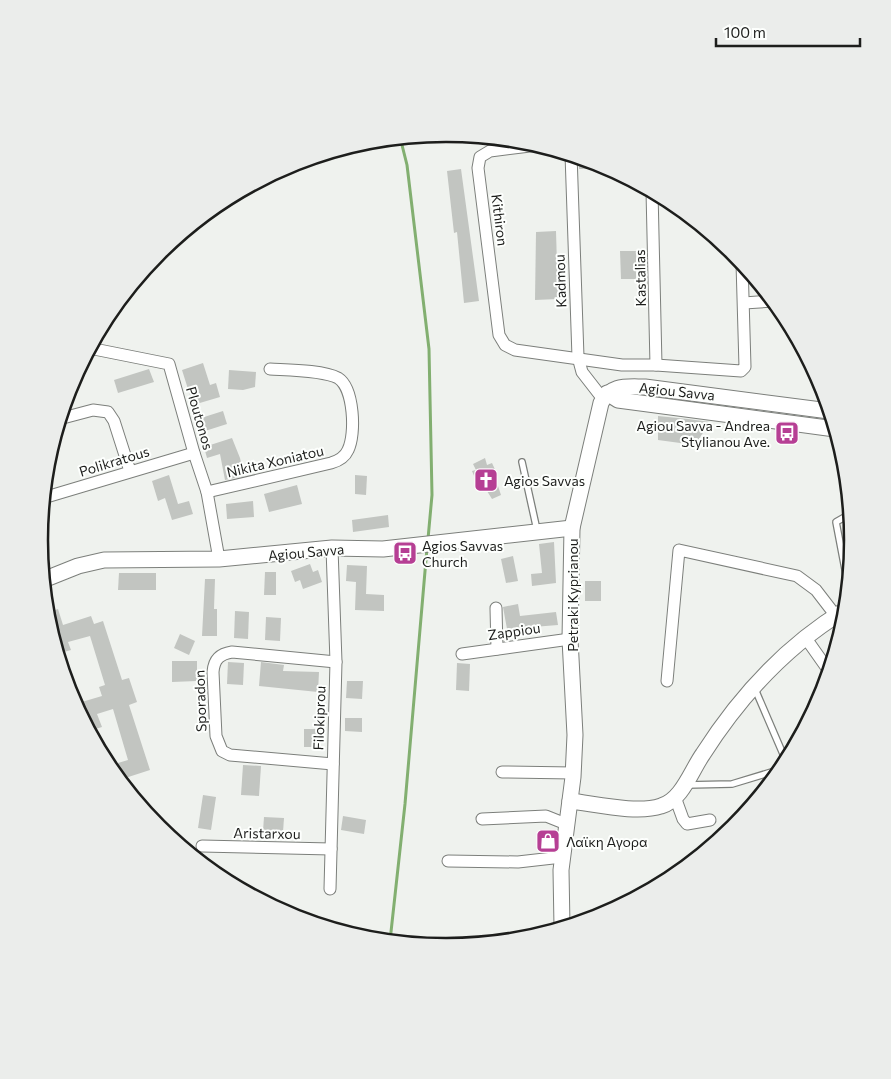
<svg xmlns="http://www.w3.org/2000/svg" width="891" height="1079" font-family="Commissioner,sans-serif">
<rect width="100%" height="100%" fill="#eff2ee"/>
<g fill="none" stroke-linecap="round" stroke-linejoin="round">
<g stroke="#82af70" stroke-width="3">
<path d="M400 137 407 165 429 349 432 495 428 539"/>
<path d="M390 941 405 804 427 548"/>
</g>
</g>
<g fill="#c2c5c1">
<path d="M579 157 597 162V169H579Z"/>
<path d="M461 169 479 301 464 303 457 232 454 233 447 171Z"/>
<path d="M556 231 558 299 535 300 536 232Z"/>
<path d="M620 251H636V279H621Z"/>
<path d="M203 363 210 385 216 383 220 397 193 405 182 370Z"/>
<path d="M149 369 154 382 118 393 114 380Z"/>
<path d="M229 370 256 372 255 387 243 390 228 389Z"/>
<path d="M223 411 227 424 205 431 201 418Z"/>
<path d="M658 416 688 419 710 422 695 445 658 440Z"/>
<path d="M232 438 240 458 244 476 225 480 220 454 207 458 204 447Z"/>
<path d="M485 458 487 465 492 463 498 476 495 477 501 495 492 499 482 483 478 485 472 471 476 470 473 464Z"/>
<path d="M169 475 178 504 189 501 193 514 172 520 165 498 158 501 152 481Z"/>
<path d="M355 475 367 476 366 495 355 494Z"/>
<path d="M297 485 302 504 269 512 264 494Z"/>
<path d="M253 501 254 517 227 519 226 504Z"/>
<path d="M388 515 389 527 353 532 352 520Z"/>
<path d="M554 542 556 583 532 586 531 574 542 573 539 544Z"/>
<path d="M513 556 518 581 506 583 501 559Z"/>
<path d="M310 564 313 572 318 570 322 582 303 589 300 580 295 582 291 571Z"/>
<path d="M347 565 367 566 366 594 384 595V611L355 610 356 582 346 581Z"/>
<path d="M265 572H276V595H264Z"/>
<path d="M119 573H156V590H118Z"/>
<path d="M205 579H215L214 609H217V636H202Z"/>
<rect x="585" y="581" width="16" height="20"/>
<path d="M518 604 520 616 556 612 558 625 507 629 503 607Z"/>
<path d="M58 609 63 625 91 616 94 624 103 621 122 680 129 678 137 702 129 705 150 770 119 780 108 766 128 760 113 709 97 714 102 727 89 731 75 704 102 696 99 687 105 685 90 636 68 642 71 650 57 654 46 613Z"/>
<path d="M235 611 249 612 248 639 234 638Z"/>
<path d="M266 617 281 618 280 641 265 640Z"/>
<path d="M180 634 195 641 189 655 174 648Z"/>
<path d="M172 661H197V681L172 682Z"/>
<path d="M228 662 244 663 243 685 227 684Z"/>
<path d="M261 662 284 665 283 671 319 672 318 692 259 686Z"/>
<path d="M457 663 470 664 469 691 456 690Z"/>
<path d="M347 681H363L362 699 346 698Z"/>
<path d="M345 718H362V732L345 731Z"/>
<rect x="304" y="729" width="13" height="18"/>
<path d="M243 765 261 766 259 796 241 795Z"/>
<path d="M203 795 216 797 211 830 198 828Z"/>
<path d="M343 816 366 820 364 834 341 830Z"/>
<path d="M264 817 284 818 283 832 263 831Z"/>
<path d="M543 834H553L552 851 544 852Z"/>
</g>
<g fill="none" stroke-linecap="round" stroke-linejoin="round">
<g stroke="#7c7f7b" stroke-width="8">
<g id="lane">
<path d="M522 462 537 530"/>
<path d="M848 585 836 522 850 514"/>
<path d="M755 689 786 761"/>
<path d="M686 785 732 784 778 770"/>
</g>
</g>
<g stroke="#7c7f7b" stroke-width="13">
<g id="street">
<path d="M538 145 490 151 480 157 478 168 499 335 505 345 515 350 622 365H656L741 371 745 367 742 263"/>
<path d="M571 154 578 357 582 372 603 399"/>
<path d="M652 191 656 365"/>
<path d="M744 303 773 301"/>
<path d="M89 348 169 364 194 453 207 492 219 559"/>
<path d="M59 419 93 410 108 412 114 421 130 471"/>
<path d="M207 492 331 463C338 461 345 457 348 450 356 434 354 388 338 378 323 370 287 370 270 369"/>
<path d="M43 498 194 453"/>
<path d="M496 608 497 649"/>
<path d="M805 637 829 671"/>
<path d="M462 654 570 639"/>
<path d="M667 681 679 550 797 576 816 590 836 616"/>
<path d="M333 764 230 755 222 751 216 736 213 672C214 659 220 654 232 652L336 662"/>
<path d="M502 772 573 773"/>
<path d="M675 797 683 819 687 824 710 820"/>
<path d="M482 819 546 816 566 824"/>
<path d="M202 846 331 849"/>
<path d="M448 861 518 862 562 857"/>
<path d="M330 889 336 662 332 548"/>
<path d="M464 944 510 940"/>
</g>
</g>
<g stroke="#7c7f7b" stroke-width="17">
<g id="secondary">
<path d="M607 393 618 400 835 429"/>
<path d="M43 580 78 566 104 560 219 559 332 548 383 549 572 528"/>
<path d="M570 801C596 804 637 814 661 806 682 800 691 771 703 754 740 696 786 646 845 610"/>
<path d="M562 927 561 870 573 777 575 735 570 639 572 528 601 403C611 384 626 387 645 387L829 411"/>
</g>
</g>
<use href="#lane" stroke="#fff" stroke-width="5.5"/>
<use href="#street" stroke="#fff" stroke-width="11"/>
<use href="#secondary" stroke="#fff" stroke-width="15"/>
</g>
<defs>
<g id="bus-square" transform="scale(1.25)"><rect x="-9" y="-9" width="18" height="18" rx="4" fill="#b63f94" stroke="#fdfffd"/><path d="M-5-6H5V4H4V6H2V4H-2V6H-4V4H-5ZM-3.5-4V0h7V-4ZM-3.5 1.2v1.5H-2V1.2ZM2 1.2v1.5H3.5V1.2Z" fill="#fff"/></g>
<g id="church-square" transform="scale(1.25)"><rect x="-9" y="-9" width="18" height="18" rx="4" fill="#b63f94" stroke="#fdfffd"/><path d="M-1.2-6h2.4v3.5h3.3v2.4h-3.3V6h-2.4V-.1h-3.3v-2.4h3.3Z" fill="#fff"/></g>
<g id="shop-square" transform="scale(1.25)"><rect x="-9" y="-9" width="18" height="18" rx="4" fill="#b63f94" stroke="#fdfffd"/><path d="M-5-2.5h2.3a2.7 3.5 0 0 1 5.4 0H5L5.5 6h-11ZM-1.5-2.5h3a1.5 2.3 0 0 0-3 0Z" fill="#fff"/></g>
</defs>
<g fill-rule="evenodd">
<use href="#bus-square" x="787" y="433"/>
<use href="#church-square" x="486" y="480"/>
<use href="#bus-square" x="405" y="553"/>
<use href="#shop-square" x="548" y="841"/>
</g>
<g text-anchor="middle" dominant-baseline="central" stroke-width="4" stroke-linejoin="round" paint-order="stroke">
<g font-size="14" fill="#1d1e1c" stroke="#fdfffd">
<text transform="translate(500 220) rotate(83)">Kithiron</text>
<text transform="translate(640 278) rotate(-91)">Kastalias</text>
<text transform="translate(560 281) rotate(-92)">Kadmou</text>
<text transform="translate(677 391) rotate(6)">Agiou Savva</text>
<text transform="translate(200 418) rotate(74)">Ploutonos</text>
<text transform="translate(114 461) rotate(-17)">Polikratous</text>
<text transform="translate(275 461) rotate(-13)">Nikita Xoniatou</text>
<text transform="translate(306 552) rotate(-5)">Agiou Savva</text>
<text transform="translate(572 595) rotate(-90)">Petraki Kyprianou</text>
<text transform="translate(514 631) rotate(-8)">Zappiou</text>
<text transform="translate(200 701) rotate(-92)">Sporadon</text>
<text transform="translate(319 718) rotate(-88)">Filokiprou</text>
<text transform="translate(267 833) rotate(1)">Aristarxou</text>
</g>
<g font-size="14" fill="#1d1e1c" stroke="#fdfffd" text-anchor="start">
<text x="770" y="425" text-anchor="end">Agiou Savva - Andrea<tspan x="770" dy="16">Stylianou Ave.</tspan></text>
<text x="504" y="480">Agios Savvas</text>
<text x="422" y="545">Agios Savvas<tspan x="422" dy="16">Church</tspan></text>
<text x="566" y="841">Λαϊκη Αγορα</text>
</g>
</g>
<path d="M0 0H891V1079H0ZM48 540a398 398 0 1 1 796 0a398 398 0 1 1-796 0Z" fill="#ebedeb" fill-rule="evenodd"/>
<path fill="none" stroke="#1d1e1c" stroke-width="2.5" d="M48 540a398 398 0 1 1 796 0a398 398 0 1 1-796 0Z"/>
<path d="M716 38v8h144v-8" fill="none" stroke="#1d1e1c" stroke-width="2.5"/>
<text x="724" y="38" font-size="15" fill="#1d1e1c" stroke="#fdfffd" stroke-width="4" paint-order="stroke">100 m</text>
</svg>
